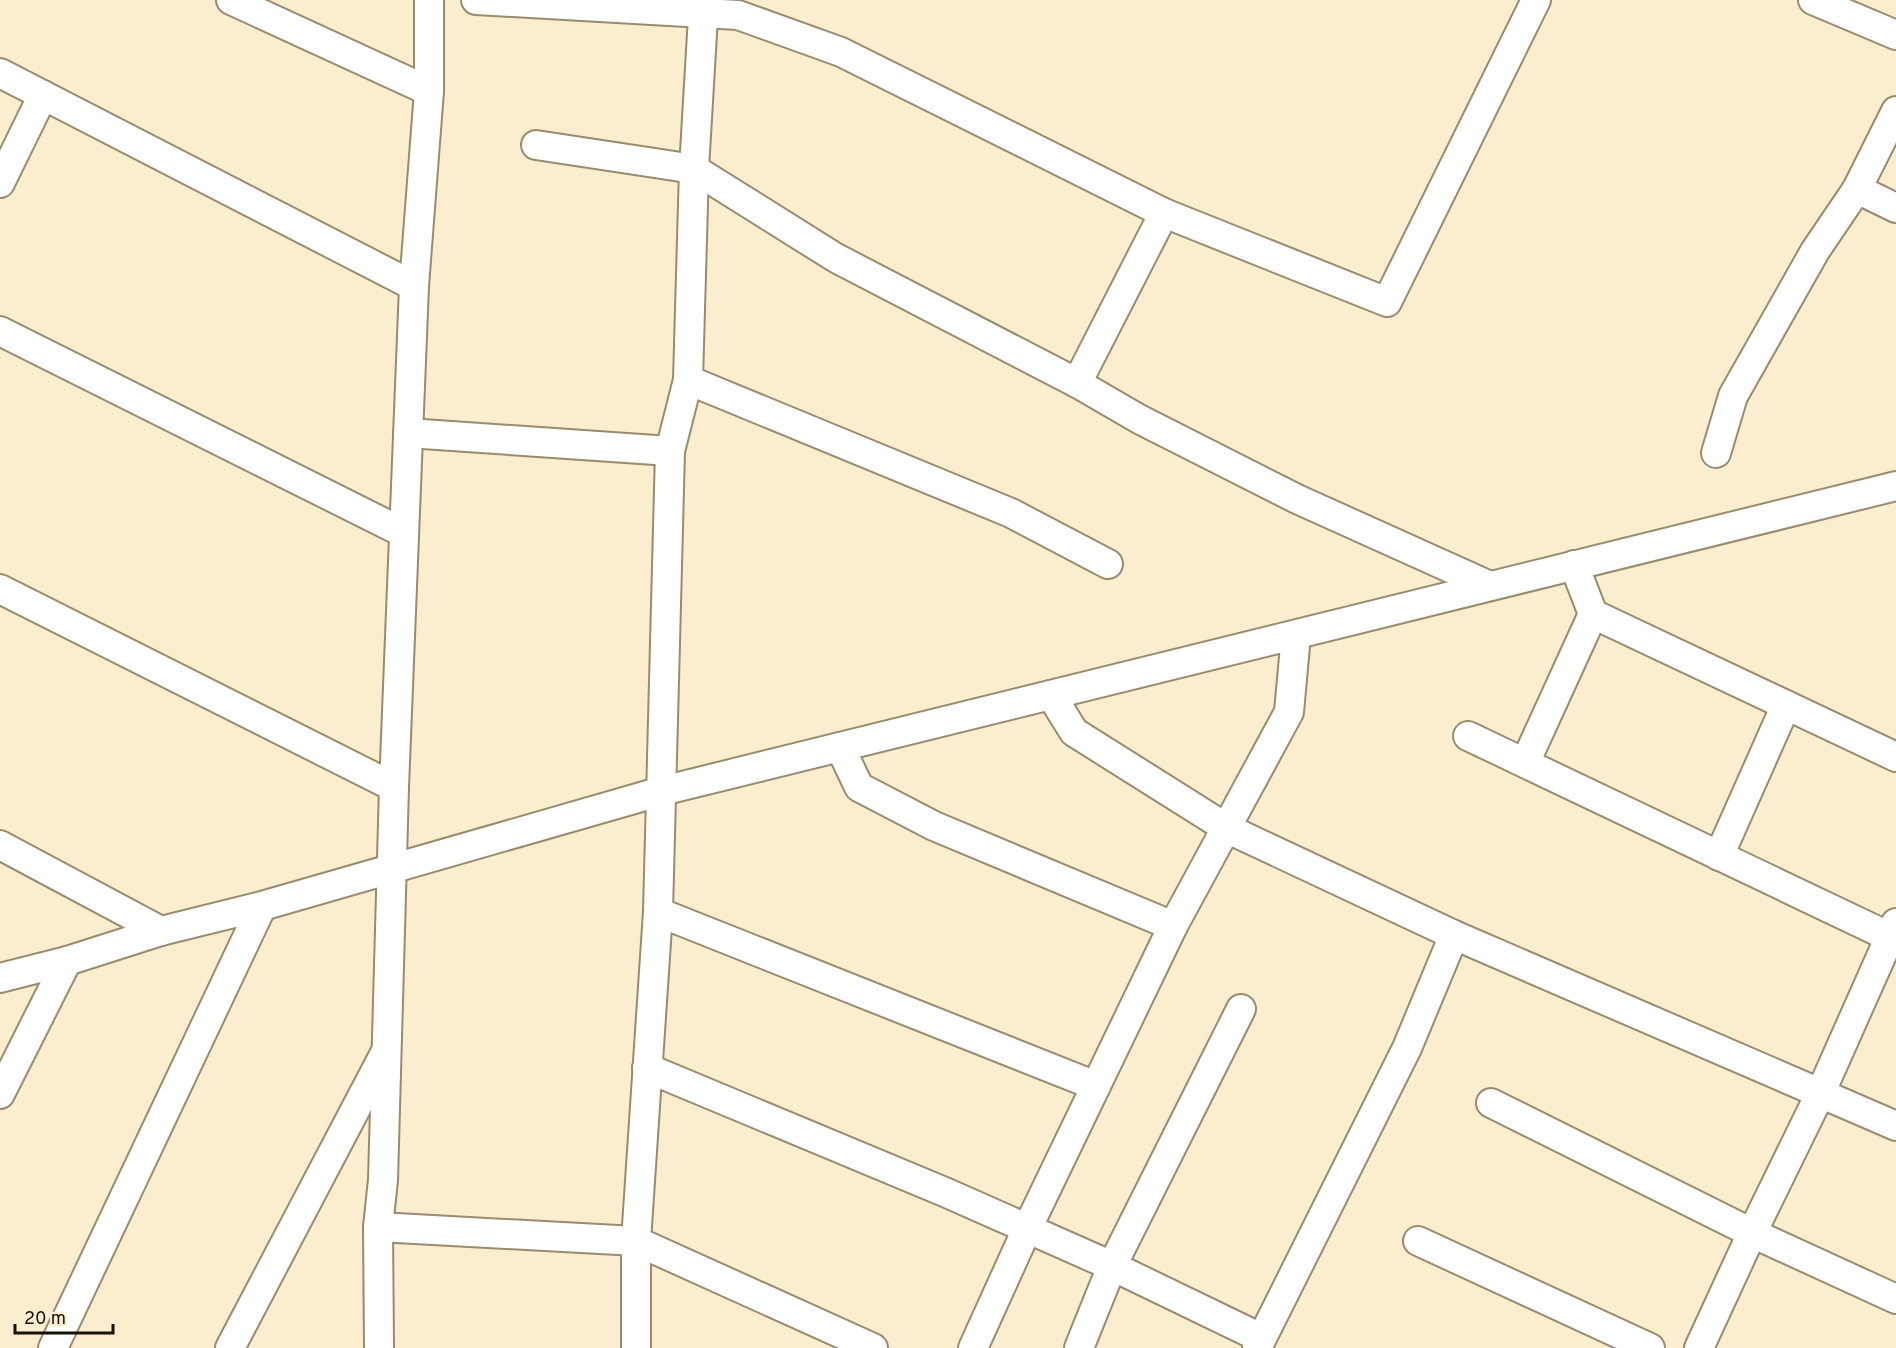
<svg xmlns="http://www.w3.org/2000/svg" width="1896" height="1348" font-family="Overpass,sans-serif">
<rect width="100%" height="100%" fill="#fbeece"/>
<g fill="none" stroke-linecap="round" stroke-linejoin="round">
<g stroke="#988b6e" stroke-width="32">
<g id="minor">
<path d="M231 0 429 91"/>
<path d="M476 0 738 15 841 52 1164 213 1387 302 1536 0"/>
<path d="M1813 0 1896 35"/>
<path d="M0 73 414 286"/>
<path d="M536 145 694 169 836 258 1077 383 1139 419 1297 499 1490 586"/>
<path d="M0 183 43 95"/>
<path d="M1857 189 1896 208"/>
<path d="M0 331 404 533"/>
<path d="M688 380 1011 513 1108 564"/>
<path d="M1077 383 1164 213"/>
<path d="M408 433 670 451"/>
<path d="M1716 453 1733 396 1815 251 1857 189 1896 111"/>
<path d="M1574 565 1593 614 1896 757"/>
<path d="M0 589 394 787"/>
<path d="M1051 695 1074 732 1228 829 1454 935 1896 1126"/>
<path d="M1468 736 1890 937"/>
<path d="M840 747 859 787 934 826 1173 926"/>
<path d="M1525 763 1593 614"/>
<path d="M0 845 161 931"/>
<path d="M1719 856 1786 705"/>
<path d="M658 912 1096 1086"/>
<path d="M0 978 67 961 161 931 262 906 662 791 1896 486"/>
<path d="M647 1068 947 1193 1112 1266 1261 1338"/>
<path d="M0 1094 67 961"/>
<path d="M1491 1103 1752 1233 1896 1299"/>
<path d="M378 1227 636 1241 873 1348"/>
<path d="M1418 1241 1650 1348"/>
<path d="M53 1348 262 906"/>
<path d="M230 1348 384 1055"/>
<path d="M379 1348 378 1227 383 1180 394 787 414 286 429 91V0"/>
<path d="M636 1348V1241L658 912 670 451 688 380 694 169 704 0"/>
<path d="M973 1348 1027 1229 1173 926 1289 712 1296 635"/>
<path d="M1079 1348 1112 1266 1241 1009"/>
<path d="M1257 1348 1407 1048 1454 935"/>
<path d="M1699 1348 1752 1233 1820 1094 1896 923"/>
</g>
</g>
<use href="#minor" stroke="#fff" stroke-width="28"/>
</g>
<path d="M15 1324v9h98v-9" fill="none" stroke="#151106" stroke-width="3"/>
<text x="24" y="1324" font-size="18" fill="#151106" stroke="#fbeece" stroke-width="4.5" paint-order="stroke">20 m</text>
</svg>
